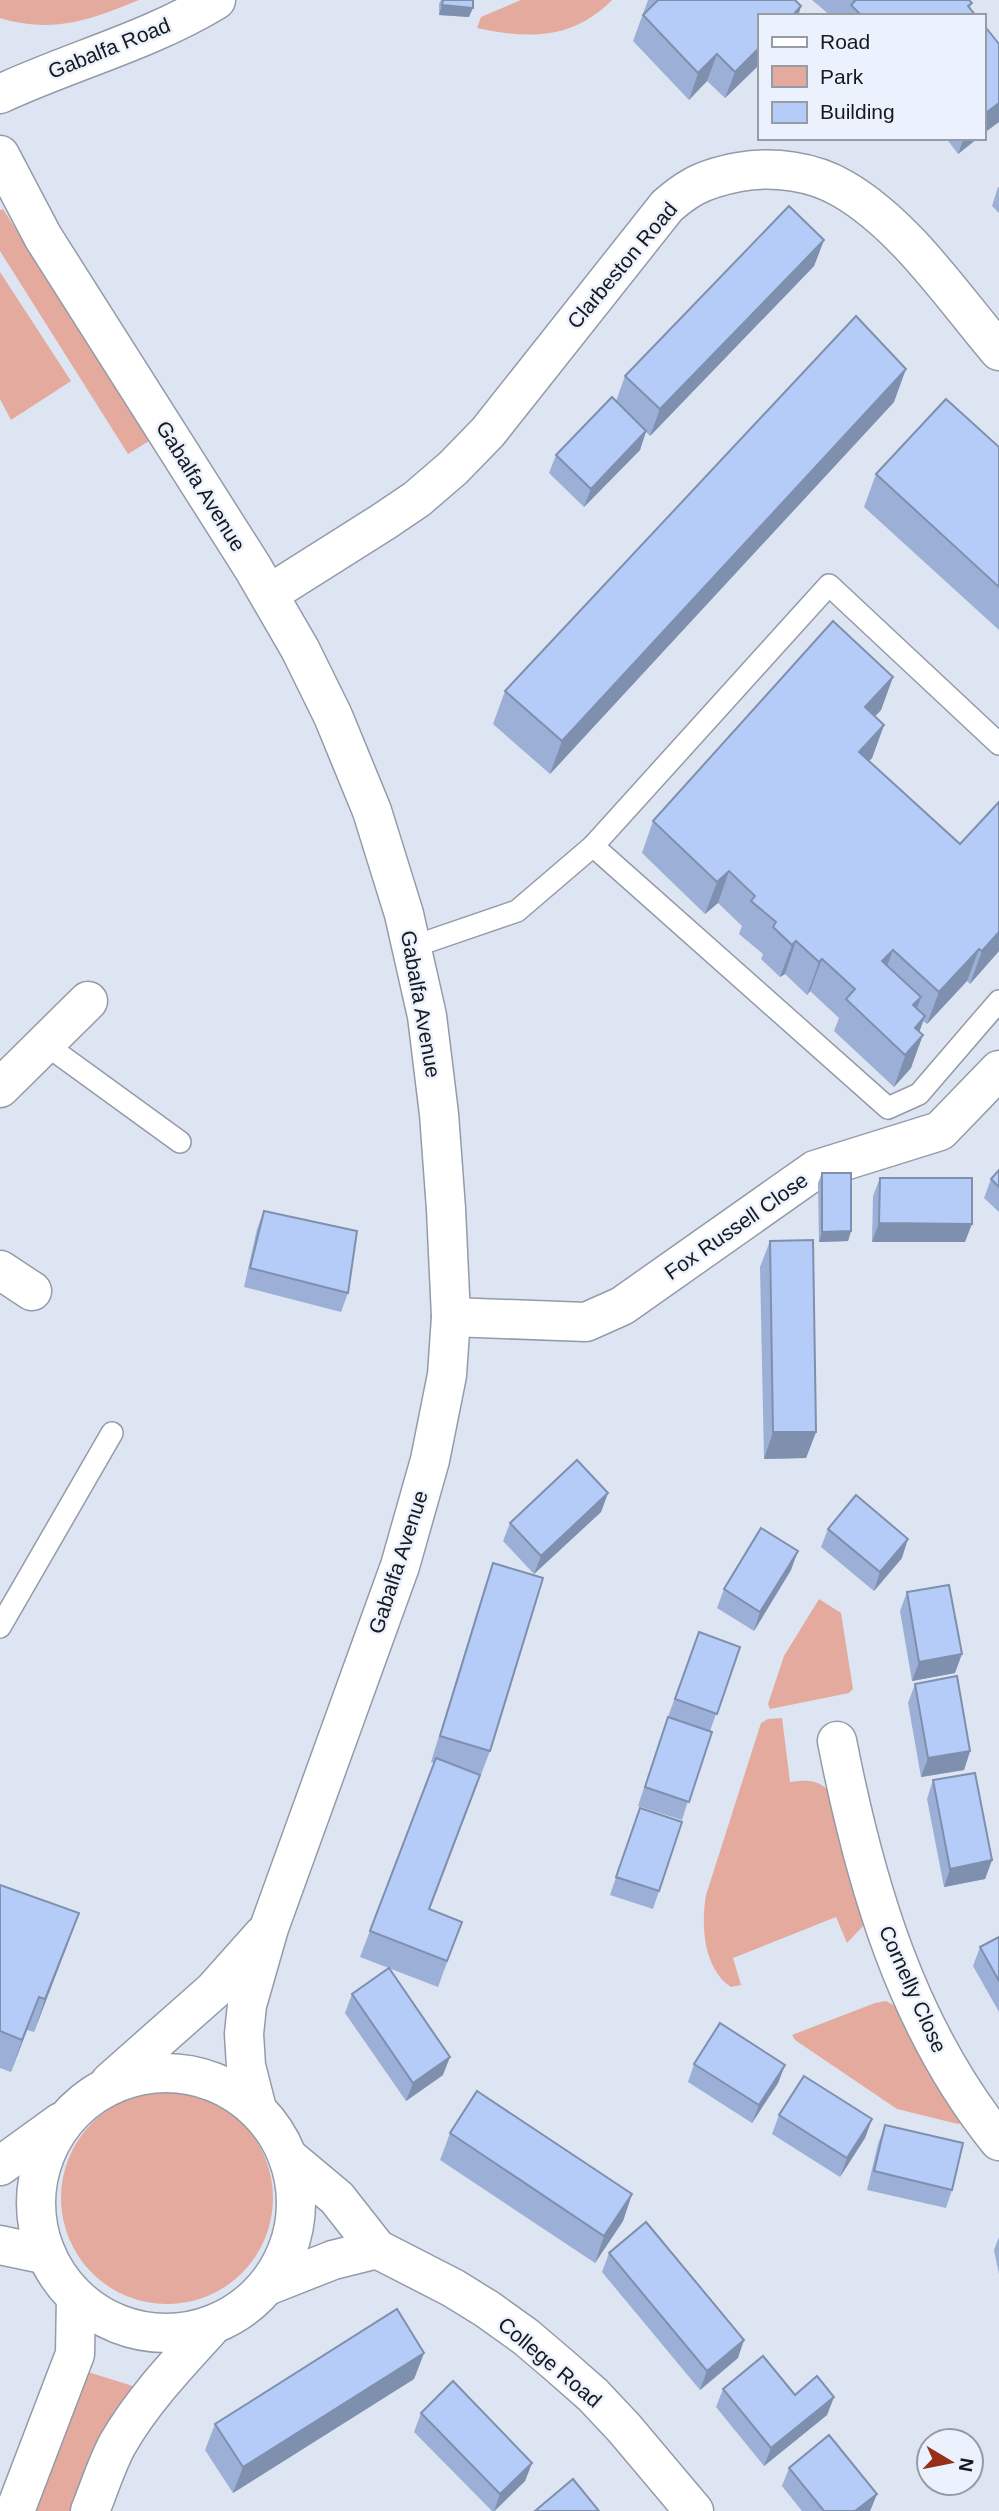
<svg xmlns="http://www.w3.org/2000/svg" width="999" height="2511" font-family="Arial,sans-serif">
<rect width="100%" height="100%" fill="#dde5f2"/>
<g fill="#e3aa9d">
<path d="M0 0H139C90 20 53 34 0 18Z"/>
<path d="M521 0H612C572 40 529 39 477 28L481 17Z"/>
<path d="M3 209 149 441 128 454 0 251V210Z"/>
<path d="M0 272 71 381 11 420 0 399Z"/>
<path d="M819 1599 841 1613 853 1689 849 1693 770 1709 768 1704 784 1656Z"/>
<path d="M782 1718 790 1782C812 1779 818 1780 834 1795L865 1910 864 1925 847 1943 836 1917 733 1958 741 1985 731 1987C703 1968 701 1925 706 1895L761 1723 768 1719Z"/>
<path d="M886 2001 897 2007 968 2120 958 2124 897 2109 795 2040 792 2035 875 2003Z"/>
<circle cx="167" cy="2198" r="106"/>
<path d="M88 2372 139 2388 75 2511H32Z"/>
</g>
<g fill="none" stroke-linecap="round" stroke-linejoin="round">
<g stroke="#949ba8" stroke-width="24">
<g id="service">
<path d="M593 846 888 1108 919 1094 999 1001"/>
<path d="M412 947 517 911 593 846 829 585 999 744"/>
<path d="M45 1044 180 1142"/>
<path d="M0 1627 112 1433"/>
</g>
</g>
<g stroke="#949ba8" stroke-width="41">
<g id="minor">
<path d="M269 594 383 522 417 499 453 468 488 432 667 206C675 199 684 192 693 187 707 179 723 175 739 172 773 166 813 171 843 189 905 225 953 297 999 351"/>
<path d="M0 1088 88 1001"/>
<path d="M0 1270 32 1291"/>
<path d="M451 1317 586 1322 622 1306 815 1170 940 1131 999 1070"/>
<path d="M837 1741C865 1883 906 2026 999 2141"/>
</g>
</g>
<g stroke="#949ba8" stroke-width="41">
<g id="tertiary">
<path d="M0 94C71 61 149 41 216 0"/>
<path d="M0 155 43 237 253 568 300 649 333 716 372 811 404 914 427 1016 439 1114 446 1209 451 1317 447 1375 430 1460 400 1566 269 1928 247 2005 244 2034 246 2066 257 2109"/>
<circle cx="166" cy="2203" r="130"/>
<path d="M110 2082 214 1990 263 1935"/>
<path d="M288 2157 337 2198 377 2249 453 2288 487 2309 526 2337 560 2366 593 2395 624 2428 694 2511"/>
<path d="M0 2166 61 2122"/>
<path d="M0 2245 47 2255"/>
<path d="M267 2286 333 2260 377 2249"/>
<path d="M15 2511 75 2354 76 2297"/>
<path d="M90 2511C99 2489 106 2466 117 2445 142 2401 179 2362 213 2325"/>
</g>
</g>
<use href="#service" stroke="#fff" stroke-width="21"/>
<use href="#minor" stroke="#fff" stroke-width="38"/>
<use href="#tertiary" stroke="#fff" stroke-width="38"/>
</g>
<g fill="#9cafd6">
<path d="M441 0H443L469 17 439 15V4Z"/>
<path d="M648 0H795L801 6 798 16H759V65L725 98 707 81 689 100 633 41Z"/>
<path d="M812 0H969L972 3 970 8 976 16H831Z"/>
<path d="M946 138H978L958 154Z"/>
<path d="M998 187H999V213L992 206Z"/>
<path d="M824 240 814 266 650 436 646 432 640 450 584 507 549 473 556 455 616 401 625 376Z"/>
<path d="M894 402 550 774 493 724 505 691Z"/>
<path d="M999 447V630L864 507 876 474Z"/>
<path d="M893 677 881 710 875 716 884 725 872 758 869 761 960 844 999 802V951L970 984 967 981 927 1024 923 1021 919 1032 911 1068 894 1087 834 1031 839 1018 810 991 807 995 785 974 780 977 761 959 763 954 739 934 742 926 718 903 705 914 642 853 653 821Z"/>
<path d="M999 1170V1212L984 1198 991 1179Z"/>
<path d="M822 1173 851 1231 848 1241 819 1242 818 1183Z"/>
<path d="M880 1178 965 1242H872L873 1196Z"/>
<path d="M264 1211 348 1293 341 1312 244 1287 257 1229Z"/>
<path d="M770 1241 816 1432 806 1458 764 1459 760 1267Z"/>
<path d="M608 1493 601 1512 534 1574 503 1541 510 1523Z"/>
<path d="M828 1529 902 1558 874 1591 821 1547Z"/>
<path d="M493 1563 490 1751 430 1909 462 1922 438 1987 360 1957 434 1763 431 1762 484 1589Z"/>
<path d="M791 1570 754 1631 717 1608 724 1589Z"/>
<path d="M907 1592 955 1673 912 1681 900 1611Z"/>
<path d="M699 1632 740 1647 710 1731 682 1820 638 1806 661 1736Z"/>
<path d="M915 1684 970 1751 964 1770 921 1777 908 1703Z"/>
<path d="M933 1780 992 1860 985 1879 944 1887 927 1799Z"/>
<path d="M633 1827 659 1891 653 1909 610 1895Z"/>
<path d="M0 1885 79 1913 34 2032 27 2030 11 2072 0 2068Z"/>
<path d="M999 1937V2012L973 1966 980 1947Z"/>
<path d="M352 1994 443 2075 406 2101 345 2013Z"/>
<path d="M694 2064 785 2065 778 2083 752 2123 688 2082Z"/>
<path d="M779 2115 872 2119 865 2138 840 2177 772 2134Z"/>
<path d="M885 2125 952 2190 946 2208 867 2190 878 2144Z"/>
<path d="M450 2133 632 2194 623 2221 595 2263 440 2160Z"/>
<path d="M999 2237V2274L994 2250Z"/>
<path d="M609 2253 738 2358 700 2390 602 2272Z"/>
<path d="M424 2353 414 2379 233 2493 205 2450 215 2424Z"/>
<path d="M723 2389 795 2395 834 2397 827 2415 764 2466 716 2407Z"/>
<path d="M421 2413 532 2463 525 2481 495 2511H492L414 2432Z"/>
<path d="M789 2468 877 2494 870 2511H802L782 2486Z"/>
</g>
<g fill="#7f8fae">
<path d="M442 5 473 8 469 17 439 15Z"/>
<path d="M801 6 798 16H792Z"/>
<path d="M759 48V65L725 98 735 72Z"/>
<path d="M717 54 707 81 689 100 698 73Z"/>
<path d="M999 103V122L983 134V115Z"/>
<path d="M964 138H978L958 154Z"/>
<path d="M824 240 814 266 650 436 660 409Z"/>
<path d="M906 369 894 402 550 774 562 741Z"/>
<path d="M646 431 640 450 584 507 591 489Z"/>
<path d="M893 677 881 710 853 739 865 707Z"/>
<path d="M884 725 872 758 847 785 859 752Z"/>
<path d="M729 871 718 903 705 914 717 882Z"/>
<path d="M999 932V951L970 984 982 951Z"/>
<path d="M796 941 785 974 780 977 792 945Z"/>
<path d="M979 949 967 981 927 1024 939 992Z"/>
<path d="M893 950 881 982 882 961Z"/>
<path d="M822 959 810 991 807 995 819 962Z"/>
<path d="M921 997 909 1029 913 1005Z"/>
<path d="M925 1016 915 1044 923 1035 911 1068 894 1087 915 1028Z"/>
<path d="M879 1223 972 1224 965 1242H872Z"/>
<path d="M851 1231 848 1241 819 1242 822 1232Z"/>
<path d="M773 1432H816L806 1458 764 1459Z"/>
<path d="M608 1493 601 1512 534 1574 541 1556Z"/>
<path d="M908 1539 902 1558 874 1591 880 1572Z"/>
<path d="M798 1551 791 1570 754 1631 760 1612Z"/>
<path d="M962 1654 955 1673 912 1681 919 1662Z"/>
<path d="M970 1751 964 1770 921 1777 928 1758Z"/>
<path d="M992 1860 985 1879 944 1887 950 1869Z"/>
<path d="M79 1913 67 1946 34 2032 45 1999Z"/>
<path d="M39 1997 27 2030 11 2072 22 2040Z"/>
<path d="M450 2057 443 2075 406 2101 413 2083Z"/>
<path d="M785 2065 778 2083 752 2123 759 2105Z"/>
<path d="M872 2119 865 2138 840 2177 847 2158Z"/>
<path d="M632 2194 623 2221 595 2263 604 2236Z"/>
<path d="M744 2340 738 2358 700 2390 707 2371Z"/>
<path d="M424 2353 414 2379 233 2493 243 2467Z"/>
<path d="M834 2397 827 2415 764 2466 771 2448Z"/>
<path d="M532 2463 525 2481 494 2511 500 2494Z"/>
<path d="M877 2494 870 2511H855Z"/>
</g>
<g fill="#b5ccf9" stroke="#7f8fae" stroke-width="2">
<path d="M443 0H473V8L442 5Z"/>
<path d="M658 0H795L801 6 792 16H759V48L735 72 717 54 698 73 643 15Z"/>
<path d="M854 0H969L972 3 968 6 976 16H862L851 5 855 1Z"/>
<path d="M983 24 999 44V103L983 115Z"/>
<path d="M789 206 824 240 660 409 625 376Z"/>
<path d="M856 316 906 369 562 741 505 691Z"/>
<path d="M612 397 646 431 591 489 556 455Z"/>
<path d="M946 399 999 447V587L876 474Z"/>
<path d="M833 621 893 677 865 707 884 725 859 752 960 844 999 802V932L982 951 979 949 939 992 893 950 882 961 921 997 913 1005 925 1016 915 1028 923 1035 905 1055 846 999 855 989 822 959 819 962 796 941 792 945 773 927 776 922 751 901 755 896 729 871 717 882 653 821Z"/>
<path d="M999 1170V1187L991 1179Z"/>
<path d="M822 1173H851V1231L822 1232Z"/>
<path d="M880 1178H972V1224L879 1223Z"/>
<path d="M264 1211 357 1231 348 1293 250 1268Z"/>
<path d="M813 1240 816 1432H773L770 1241Z"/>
<path d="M577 1460 608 1493 541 1556 510 1523Z"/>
<path d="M856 1495 908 1539 880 1572 828 1529Z"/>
<path d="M761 1528 798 1551 760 1612 724 1589Z"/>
<path d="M493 1563 543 1578 490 1751 440 1736Z"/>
<path d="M949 1585 962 1654 919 1662 907 1592Z"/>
<path d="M699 1632 740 1647 717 1714 675 1699Z"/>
<path d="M957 1676 970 1751 928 1758 915 1684Z"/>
<path d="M668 1717 712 1732 689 1802 645 1787Z"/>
<path d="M436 1758 480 1775 429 1909 462 1922 447 1961 370 1931Z"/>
<path d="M975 1773 992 1860 950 1869 933 1780Z"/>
<path d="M640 1808 682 1822 659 1891 616 1877Z"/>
<path d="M0 1885 79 1913 45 1999 39 1997 22 2040 0 2031Z"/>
<path d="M999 1937V1981L980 1947Z"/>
<path d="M389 1968 450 2057 413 2083 352 1994Z"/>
<path d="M720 2023 785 2065 759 2105 694 2064Z"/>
<path d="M804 2076 872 2119 847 2158 779 2115Z"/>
<path d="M477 2091 632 2194 604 2236 450 2133Z"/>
<path d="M885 2125 963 2143 952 2190 874 2171Z"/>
<path d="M646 2222 744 2340 707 2371 609 2253Z"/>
<path d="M397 2309 424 2353 243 2467 215 2424Z"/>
<path d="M763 2356 795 2395 817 2376 834 2397 771 2448 723 2389Z"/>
<path d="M453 2381 532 2463 500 2494 421 2413Z"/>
<path d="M829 2435 877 2494 855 2511H824L789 2468Z"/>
<path d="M573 2479 599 2511H535Z"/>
</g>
<g text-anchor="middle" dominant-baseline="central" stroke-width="5" stroke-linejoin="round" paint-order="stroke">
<g font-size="21" fill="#16191e" stroke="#ecf2fd">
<text transform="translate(109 48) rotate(-22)">Gabalfa Road</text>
<text transform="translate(622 265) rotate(-50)">Clarbeston Road</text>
<text transform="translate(201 486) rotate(58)">Gabalfa Avenue</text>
<text transform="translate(421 1004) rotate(80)">Gabalfa Avenue</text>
<text transform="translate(736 1226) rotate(-35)">Fox Russell Close</text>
<text transform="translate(398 1562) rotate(-72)">Gabalfa Avenue</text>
<text transform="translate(913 1989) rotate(66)">Cornelly Close</text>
<text transform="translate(550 2362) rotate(40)">College Road</text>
</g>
</g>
<rect x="758" y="14" width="228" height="126" fill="#ecf2fd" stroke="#969ba4" stroke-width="2"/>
<rect x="772" y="37" width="35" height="10" fill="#ffffff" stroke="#969ba4" stroke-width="2"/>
<text x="820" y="49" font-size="21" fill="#16191e">Road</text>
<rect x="772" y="66" width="35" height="21" fill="#e3aa9d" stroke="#969ba4" stroke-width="2"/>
<text x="820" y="84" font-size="21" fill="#16191e">Park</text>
<rect x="772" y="102" width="35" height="21" fill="#b5ccf9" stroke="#969ba4" stroke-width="2"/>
<text x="820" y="119" font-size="21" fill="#16191e">Building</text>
<g transform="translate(950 2462) rotate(100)"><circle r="33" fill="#ecf2fd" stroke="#969ba4" stroke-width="2"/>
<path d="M0-5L12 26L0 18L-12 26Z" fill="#972e17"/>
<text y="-10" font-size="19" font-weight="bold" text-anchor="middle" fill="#16191e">N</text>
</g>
</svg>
